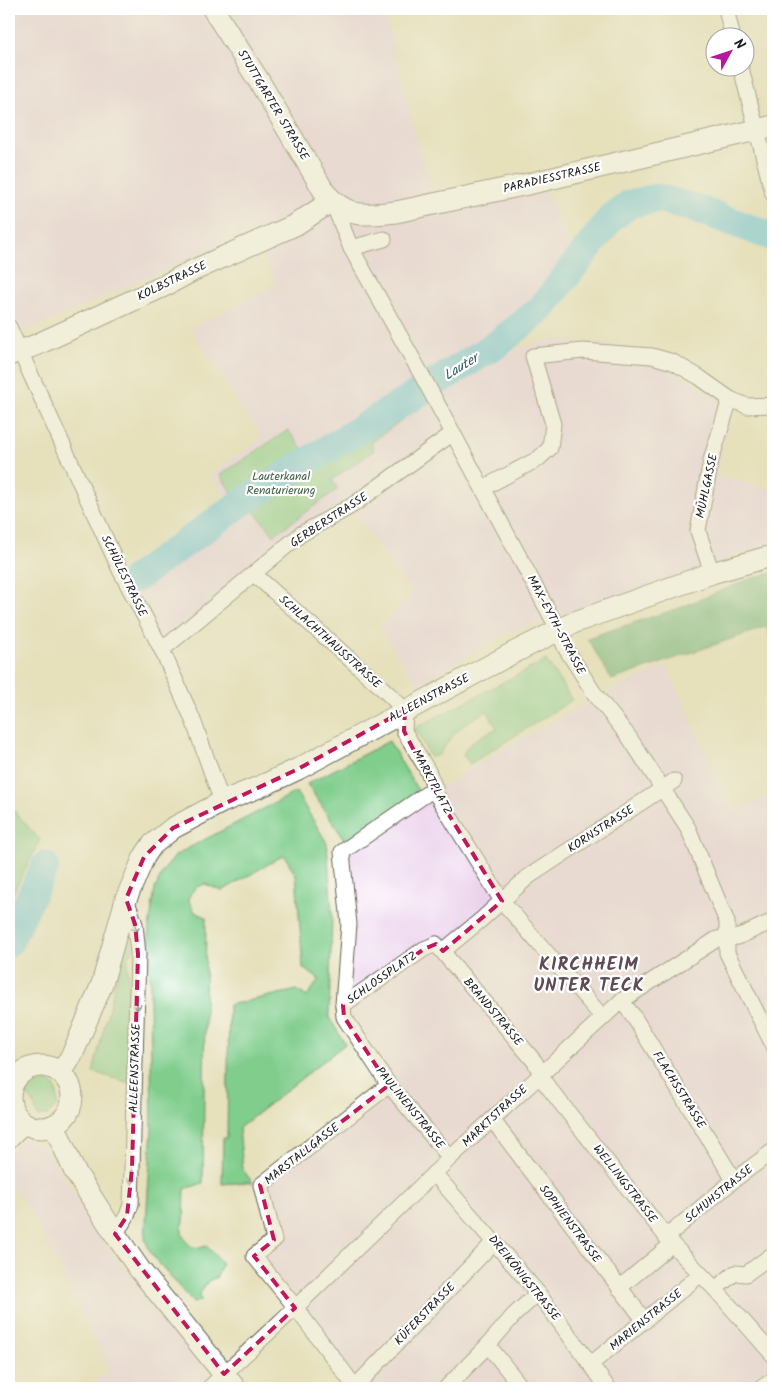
<svg xmlns="http://www.w3.org/2000/svg" width="782" height="1397" font-family="Kalam,sans-serif">
<rect width="100%" height="100%" fill="#fff"/>
<filter id="ink" filterUnits="userSpaceOnUse"><feTurbulence type="fractalNoise" baseFrequency=".02" numOctaves="2"/><feDisplacementMap in="SourceGraphic" scale="10" xChannelSelector="R" yChannelSelector="G"/><feConvolveMatrix kernelMatrix="1 2 1 2 8 2 1 2 1" color-interpolation-filters="sRGB"/></filter>
<filter id="wash" filterUnits="userSpaceOnUse"><feTurbulence type="fractalNoise" baseFrequency=".0096" numOctaves="4" result="noise"/><feDisplacementMap in="SourceGraphic" scale="20" xChannelSelector="R" yChannelSelector="G"/><feGaussianBlur stdDeviation="1.12" result="paint"/><feColorMatrix in="noise" values="0 0 0 0 0 0 0 0 0 0 0 0 0 0 0 0 0 1.4 0 .05"/><feComposite in="paint" operator="in"/></filter>
<g filter="url(#wash)">
<rect width="100%" height="100%" fill="#e6e0bb"/>
<g fill="#ebd1eb">
<path d="M9 9H383L435 210 546 191 573 257 545 296 485 341 491 356 553 339 626 347 695 383 731 411 716 476 773 489V548H758L506 633 418 686 380 628 413 593 345 501 305 526 151 653 114 580 230 503 211 474 262 438 191 329 277 285 252 231 9 339Z"/>
<path d="M667 666 732 812 773 794V1388H363L261 1259 278 1245 264 1187 394 1087 348 1013 346 855 439 789 494 754 614 689Z"/>
<path d="M25 1137 46 1149 103 1242 222 1388H86L110 1370 34 1218 9 1180V1151Z"/>
</g>
<g fill="#80cd8c" stroke="#4e7454">
<path d="M402 393 412 412 371 443 374 450 332 480 338 489 274 535 251 508 235 498 220 475 288 430 312 461Z"/>
<path d="M546 660 572 700 470 764 463 755C467 741 486 734 497 728L487 711C462 724 454 732 439 755L430 757 415 728Z"/>
<path d="M389 741 420 794 351 839H344L307 784Z"/>
<path d="M296 792 327 843 332 915 329 1017 345 1044 239 1128 243 1170 253 1183 247 1182 222 1184 223 1138H227L229 1005 297 990 307 997 319 979 303 968 296 875 284 855 222 891 205 884 197 887 190 894 189 901 195 912 206 917 203 1183 185 1189 184 1222C178 1232 186 1248 199 1248 200 1248 206 1246 207 1246L222 1263 217 1277 208 1281 200 1293 201 1301 193 1303 152 1255 145 1240 152 1128 149 928 155 889 163 871 176 855 198 843Z"/>
<path d="M9 805 40 840 9 901Z"/>
<path d="M130 923 133 953 128 954 129 1083 93 1072Z"/>
<path d="M41 1079C57 1084 58 1090 57 1106L49 1114 38 1117 33 1102 24 1091 28 1084Z"/>
</g>
<path fill="#68b078" stroke="#42664a" d="M773 573V643L766 627 612 680 587 638 679 608 752 578Z"/>
<g fill="none" stroke-linecap="round" stroke-linejoin="round">
<g stroke="#65c5e3" stroke-width="29">
<path d="M136 578 244 501 496 345 541 309 611 218 630 204 657 198 692 207 773 237"/>
<path d="M9 942 45 866"/>
</g>
</g>
</g>
<g filter="url(#ink)">
<g fill="none" stroke-linecap="round" stroke-linejoin="round">
<g stroke="#636154" stroke-width="17">
<g id="street">
<path d="M726 9 733 38"/>
<path d="M741 68 773 194"/>
<path d="M332 201 351 248 425 381 552 618 566 649 594 693 629 737 688 828 727 922V953L773 1045"/>
<path d="M351 248 384 239"/>
<path d="M9 327 120 570 162 650 193 720 222 802"/>
<path d="M483 488 538 459 550 448 553 424 533 356 583 351 652 356 673 362 699 377 730 399 747 406 773 405"/>
<path d="M712 573 698 531 711 460 730 399"/>
<path d="M254 574 380 686 405 710 404 731 428 771 435 788 436 794 502 901 598 1012 603 1016"/>
<path d="M162 650 301 534 353 505 453 433"/>
<path d="M435 788 342 852 349 924 343 1005 344 1017 389 1085 450 1158"/>
<path d="M443 951 482 919 528 877 674 781"/>
<path d="M621 1001 632 1014 734 1180"/>
<path d="M343 1005 424 949 436 944 535 1062 545 1083 672 1244 715 1289 773 1355"/>
<path d="M497 1126 645 1321"/>
<path d="M9 1141 26 1124"/>
<path d="M434 1173 538 1293 608 1388"/>
<path d="M115 1234 127 1216 131 1204 132 1169 138 954 135 924 126 899"/>
<path d="M666 1237 734 1180 773 1151"/>
<path d="M619 1288 672 1244"/>
<path d="M715 1289 735 1273 746 1274 773 1254"/>
<path d="M488 1345 522 1388"/>
<path d="M591 1364 700 1275"/>
<path d="M355 1387 494 1242"/>
<path d="M209 1388 295 1308 450 1158 621 1001 717 939 738 937 773 921"/>
<path d="M356 1388 289 1299 254 1256 274 1240 261 1185 389 1085"/>
<path d="M446 1388 488 1345 514 1315 538 1293"/>
<path d="M761 1388 773 1380"/>
</g>
</g>
<g stroke="#636154" stroke-width="23">
<g id="secondary">
<path d="M213 9 259 81 325 193C333 202 344 210 355 213 364 216 386 213 396 212L528 184 773 126"/>
<path d="M9 355 36 345 164 286 192 271 295 225 332 201"/>
<circle cx="41" cy="1097" r="31"/>
<path d="M60 1071 66 1065 73 1053 102 984 126 899 144 857 152 845 173 828 222 802 266 784 298 769 511 654 575 622 712 573 764 558 773 557"/>
<path d="M54 1125 74 1170 115 1234 140 1270 235 1388"/>
</g>
</g>
<use href="#street" stroke="#fff" stroke-width="15"/>
<use href="#secondary" stroke="#fff" stroke-width="21"/>
</g>
<defs><path id="oneway-shaft" d="M-6 0H5M1.5-3L5.5 0L1.5 3" fill="none" stroke-width="1.6" stroke-linecap="round" stroke-linejoin="round" transform="scale(1.25)"/></defs>
<g stroke="#999">
<use href="#oneway-shaft" transform="translate(135 926) rotate(78)"/>
<use href="#oneway-shaft" transform="translate(137 1003) rotate(92)"/>
<use href="#oneway-shaft" transform="translate(132 1177) rotate(93)"/>
</g>
</g>
<path d="M0 0H782V1397H0ZM405 710 404 731 436 794 502 901 443 951 436 944 424 949 343 1005 344 1017 389 1085 260 1185 274 1240 254 1256 295 1308 224 1374 115 1234 127 1216 132 1169 138 954 135 924 126 899 144 857 173 828 298 769Z" fill="#e6e0bb" fill-opacity=".55" fill-rule="evenodd"/>
<path fill="none" stroke="#c2185b" stroke-width="4" stroke-dasharray="10 6" stroke-linejoin="round" d="M405 710 404 731 436 794 502 901 443 951 436 944 424 949 343 1005 344 1017 389 1085 260 1185 274 1240 254 1256 295 1308 224 1374 115 1234 127 1216 132 1169 138 954 135 924 126 899 144 857 173 828 298 769Z"/>
<g text-anchor="middle" dominant-baseline="central" stroke-width="4.5" stroke-linejoin="round" paint-order="stroke">
<g font-size="12" fill="#1c1c1c" stroke="#fff">
<text transform="translate(273 105) rotate(59)">STUTTGARTER STRASSE</text>
<text transform="translate(552 178) rotate(-13)">PARADIESSTRASSE</text>
<text transform="translate(172 281) rotate(-26)">KOLBSTRASSE</text>
<text transform="translate(707 486) rotate(-78)">MÜHLGASSE</text>
<text transform="translate(329 520) rotate(-33)">GERBERSTRASSE</text>
<text transform="translate(124 576) rotate(64)">SCHÜLESTRASSE</text>
<text transform="translate(556 625) rotate(62)">MAX-EYTH-STRASSE</text>
<text transform="translate(330 642) rotate(42)">SCHLACHTHAUSSTRASSE</text>
<text transform="translate(429 698) rotate(-28)">ALLEENSTRASSE</text>
<text transform="translate(432 782) rotate(62)">MARKTPLATZ</text>
<text transform="translate(601 829) rotate(-33)">KORNSTRASSE</text>
<text transform="translate(382 978) rotate(-35)">SCHLOSSPLATZ</text>
<text transform="translate(493 1012) rotate(50)">BRANDSTRASSE</text>
<text transform="translate(135 1068) rotate(-88)">ALLEENSTRASSE</text>
<text transform="translate(679 1090) rotate(58)">FLACHSSTRASSE</text>
<text transform="translate(410 1108) rotate(51)">PAULINENSTRASSE</text>
<text transform="translate(495 1116) rotate(-43)">MARKTSTRASSE</text>
<text transform="translate(302 1154) rotate(-38)">MARSTALLGASSE</text>
<text transform="translate(625 1184) rotate(52)">WELLINGSTRASSE</text>
<text transform="translate(719 1194) rotate(-39)">SCHUHSTRASSE</text>
<text transform="translate(570 1224) rotate(53)">SOPHIENSTRASSE</text>
<text transform="translate(524 1278) rotate(51)">DREIKÖNIGSTRASSE</text>
<text transform="translate(425 1314) rotate(-46)">KÜFERSTRASSE</text>
<text transform="translate(646 1320) rotate(-39)">MARIENSTRASSE</text>
</g>
<g font-size="12" fill="#446349" stroke="#fff">
<text x="281" y="476">Lauterkanal<tspan x="281" dy="14">Renaturierung</tspan></text>
</g>
<g font-size="14" font-style="italic" fill="#39606c" stroke="#fff">
<text transform="translate(461 367) rotate(-32)">Lauter</text>
</g>
<g font-size="18" font-weight="bold" letter-spacing="1" fill="#5e4b56" stroke="#fff">
<text x="589" y="965">KIRCHHEIM<tspan x="589" dy="21">UNTER TECK</tspan></text>
</g>
</g>
<rect width="782" height="1397" fill="none" stroke="#fff" stroke-width="30"/>
<g transform="translate(730 52) rotate(50)"><circle r="24" fill="#ffffff" stroke="#a4a4a4"/>
<path d="M0-4L9 19L0 12L-9 19Z" fill="#b5179e"/>
<text y="-8" font-size="14" font-weight="bold" text-anchor="middle" fill="#1c1c1c">N</text>
</g>
</svg>
